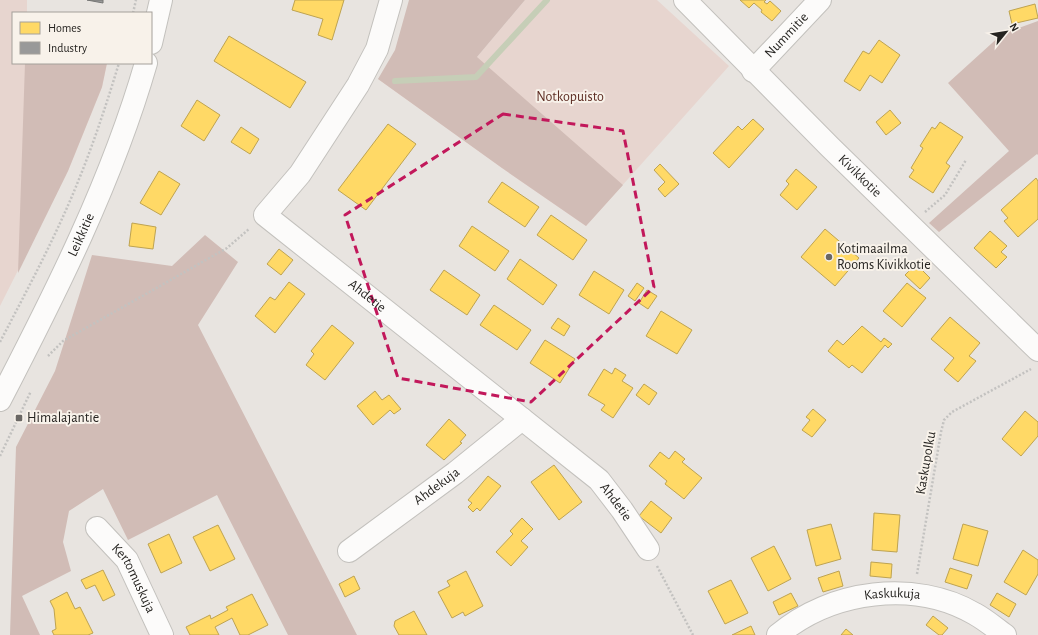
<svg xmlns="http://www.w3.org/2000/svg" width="1038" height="635" font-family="'Alegreya Sans',sans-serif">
<rect width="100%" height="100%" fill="#e8e4e0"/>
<g fill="#e7d5cf">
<path d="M0 0H27V13H13V63H107L102 87 68 171 0 306Z"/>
<path d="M525 0H657L729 66 586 226 502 168 378 79 477 57Z"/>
</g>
<g fill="#d1bcb6">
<path d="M409 0H525L477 57 623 185 586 226 502 168 378 79 395 50Z"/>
<path d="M1038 21V155L1037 154 939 232 929 223 1009 151 948 83 1002 34Z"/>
<path d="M25 63H107L102 87 68 171 18 273Z"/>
<path d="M205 235 238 262 198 325 357 635H288L217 495 128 540 103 489 69 511 63 542 71 571 22 596 40 635H10L16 447 55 371 92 255 172 266Z"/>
</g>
<g fill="#ffd966" stroke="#bea351">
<path d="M295 0H344L332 40 318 35 323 19 292 10Z"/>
<path d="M740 0H766L764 2 767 4 770 1 781 11 772 21 761 12 762 10 754 3 749 8Z"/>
<path d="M1035 4 1038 18 1012 24 1009 11Z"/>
<path d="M229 36 306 82 290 108 214 61Z"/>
<path d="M879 40 900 55 882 83 870 75 860 91 844 81 863 51 869 54Z"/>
<path d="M197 100 220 115 204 141 181 126Z"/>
<path d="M890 110 901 123 886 135 876 122Z"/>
<path d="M753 119 764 129 729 168 713 153 738 126 742 130Z"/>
<path d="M940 122 963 137 946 163 950 166 933 193 909 177 914 170 911 168 923 148 920 146 932 127 935 129Z"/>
<path d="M388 124 416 144 366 210 338 190Z"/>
<path d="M241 127 259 139 250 154 231 142Z"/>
<path d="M660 164 679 184 665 197 658 189 665 182 654 170Z"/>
<path d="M796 169 817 187 797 210 780 195 789 184 786 181Z"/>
<path d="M159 171 180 184 161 215 140 203Z"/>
<path d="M1036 178 1038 181V219L1018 237 1004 221 1008 218 1001 210Z"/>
<path d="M502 182 539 207 525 227 488 202Z"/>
<path d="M551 215 587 240 573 260 537 235Z"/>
<path d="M132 223 156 227 153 249 129 246Z"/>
<path d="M472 226 509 251 495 271 459 246Z"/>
<path d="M825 229 859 258 835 286 801 257Z"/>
<path d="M990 231 1007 246 1001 252 1007 257 996 268 974 248Z"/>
<path d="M279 249 293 260 281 275 267 264Z"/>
<path d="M520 259 557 285 543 305 507 279Z"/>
<path d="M916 264 930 278 920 289 905 275Z"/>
<path d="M444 270 480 295 467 315 430 290Z"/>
<path d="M594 271 624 290 609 314 579 295Z"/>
<path d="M289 282 305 294 275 333 255 316 270 297 275 300Z"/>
<path d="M637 283 644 288 635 301 628 296Z"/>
<path d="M907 283 926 298 902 327 883 311Z"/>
<path d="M647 290 657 296 648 309 639 303Z"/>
<path d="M494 305 531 330 517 350 480 325Z"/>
<path d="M661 311 692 330 677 354 646 336Z"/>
<path d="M950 317 980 343 969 356 976 361 958 382 944 370 954 358 931 339Z"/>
<path d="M558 318 570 326 564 336 551 328Z"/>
<path d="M332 325 354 343 325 380 306 365 314 354 311 351Z"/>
<path d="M862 326 881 342 884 338 892 344 888 348 885 345 862 373 852 365 849 368 828 351 837 340 843 345Z"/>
<path d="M545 340 575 359 560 383 530 363Z"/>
<path d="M615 368 626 375 622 381 633 388 613 418 601 410 605 405 588 395 604 369 612 374Z"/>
<path d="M644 384 657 393 649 405 636 395Z"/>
<path d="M375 391 382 400 389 395 401 409 394 414 390 410 373 425 357 406Z"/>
<path d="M813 409 826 420 812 437 802 430 810 420 806 417Z"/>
<path d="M1025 411 1038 422V436L1021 456 1002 439Z"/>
<path d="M449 419 466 435 460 442 462 443 444 460 426 445Z"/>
<path d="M675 451 685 459 682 462 702 478 684 499 665 484 667 481 649 466 660 452 669 459Z"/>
<path d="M554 465 582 502 559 520 531 482Z"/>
<path d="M488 476 501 486 480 511 477 508 473 512 468 507 472 503 468 500Z"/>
<path d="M651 501 672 518 661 533 639 516Z"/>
<path d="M874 513 900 515 897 552 872 550Z"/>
<path d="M522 518 533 529 521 541 528 547 511 566 496 552 513 534 510 531Z"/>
<path d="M831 524 841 559 816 566 807 530Z"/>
<path d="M963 524 988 531 978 566 953 559Z"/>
<path d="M218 525 235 559 210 571 193 537Z"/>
<path d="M169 534 182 563 161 573 148 544Z"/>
<path d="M774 546 791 579 768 591 751 558Z"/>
<path d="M1023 550 1038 560V574L1026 595 1004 582Z"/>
<path d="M871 562 892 564 891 578 870 576Z"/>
<path d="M950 568 972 575 967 589 945 582Z"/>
<path d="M103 570 115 595 103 601 95 585 86 589 81 580Z"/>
<path d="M466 571 483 606 465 616 463 612 452 618 438 592 450 586 447 581Z"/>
<path d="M839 571 843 586 823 592 818 578Z"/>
<path d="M354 576 360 589 345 597 339 584Z"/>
<path d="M731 580 748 613 725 624 708 591Z"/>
<path d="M67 592 75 609 80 607 93 633 88 635H54L52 631 56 629 54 609 50 601Z"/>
<path d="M791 593 798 606 779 615 773 602Z"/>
<path d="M997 593 1016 604 1009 617 990 605Z"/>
<path d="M252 594 268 625 248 635H240L232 618 215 627 219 635H190L186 627 210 615 211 619 228 610 226 607Z"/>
<path d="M414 611 427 635H399L394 626 395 621Z"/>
<path d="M933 616 948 628 942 635H939L926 625Z"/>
<path d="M751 626 755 635H732Z"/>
<path d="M846 629 853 635H841Z"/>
</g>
<path fill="#999" stroke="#767675" d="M87 0H103V3Z"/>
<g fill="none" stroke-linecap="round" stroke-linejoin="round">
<path stroke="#c6ceb7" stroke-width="6" d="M395 81 476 77 547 0"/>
<g stroke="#c3c1bd" stroke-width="24">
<g id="street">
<path id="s1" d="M391 0 377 49 358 85 300 174 265 215 599 480 622 510 648 549"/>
<path id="s2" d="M685 0 830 147 1038 350"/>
<path id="s3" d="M753 71 820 0"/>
<path id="s4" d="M97 528 127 560 162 635"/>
<path id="s5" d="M349 551 455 473 522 419"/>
<path id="s6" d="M778 635C831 590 915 579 975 614 986 620 995 628 1005 635"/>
</g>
</g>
<g stroke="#c3c1bd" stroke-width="24">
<g id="secondary">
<path d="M151 43 161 0"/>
<path id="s7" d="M0 400C56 292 112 181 146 63"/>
</g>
</g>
<g stroke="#c3c2c0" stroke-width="2.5" stroke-dasharray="2 2" stroke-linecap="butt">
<path d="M133 13 136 0"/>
<path d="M925 212 945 195 966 160"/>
<path d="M0 342C26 292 53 242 75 189 92 148 106 106 119 63"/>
<path d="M48 356 63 341 227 248 249 229"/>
<path d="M0 456 31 391"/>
<path d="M657 566 693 635"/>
<path d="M917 574 941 432 944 420 952 412 1031 369"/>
</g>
<use href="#street" stroke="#fcfbfa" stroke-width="22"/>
<use href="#secondary" stroke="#fcfbfa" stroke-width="22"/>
</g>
<path fill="none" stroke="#c2185b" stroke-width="3" stroke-dasharray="8 5" stroke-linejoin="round" d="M503 114 623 131 654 287 531 402 398 378 345 215Z"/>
<g fill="#6a6764" stroke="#f8f2ea" stroke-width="1.5">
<circle cx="829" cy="257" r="4"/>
<rect x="15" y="414" width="8" height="8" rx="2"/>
</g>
<g text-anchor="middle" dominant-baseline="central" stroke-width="4" stroke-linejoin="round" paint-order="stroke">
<g font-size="14" fill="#262421" stroke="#f8f2ea">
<text stroke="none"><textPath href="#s3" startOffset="49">Nummitie</textPath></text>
<text stroke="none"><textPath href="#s2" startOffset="248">Kivikkotie</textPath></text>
<text stroke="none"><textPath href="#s7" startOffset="184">Leikkitie</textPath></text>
<text stroke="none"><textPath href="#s1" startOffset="382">Ahdetie</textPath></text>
<text transform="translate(926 463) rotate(-80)">Kaskupolku</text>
<text stroke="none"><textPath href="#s5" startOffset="109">Ahdekuja</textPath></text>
<text stroke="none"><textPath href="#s1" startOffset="706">Ahdetie</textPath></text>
<text stroke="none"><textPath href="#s4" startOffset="63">Kertomuskuja</textPath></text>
<text stroke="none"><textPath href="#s6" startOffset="124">Kaskukuja</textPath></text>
</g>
<g font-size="14" fill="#5d2d23" stroke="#f8f2ea">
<text x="570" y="97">Notkopuisto</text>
</g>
<g font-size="14" fill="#262421" stroke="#f8f2ea" text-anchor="start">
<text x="837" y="249">Kotimaailma<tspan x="837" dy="16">Rooms Kivikkotie</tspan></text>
<text x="27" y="418">Himalajantie</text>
</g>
</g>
<rect x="12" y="12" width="140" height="52" fill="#f8f2ea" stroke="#a4a09a"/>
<rect x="20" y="22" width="20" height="12" fill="#ffd966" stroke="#a4a09a"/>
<text x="48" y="32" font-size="12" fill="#262421">Homes</text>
<rect x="20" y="42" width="20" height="12" fill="#999999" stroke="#a4a09a"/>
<text x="48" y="52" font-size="12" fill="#262421">Industry</text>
<g transform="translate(1006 32) rotate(60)" stroke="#f8f2ea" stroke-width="3" paint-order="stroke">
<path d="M0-3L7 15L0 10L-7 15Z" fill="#262421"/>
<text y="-6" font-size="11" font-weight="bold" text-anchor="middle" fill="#262421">N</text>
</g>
</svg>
